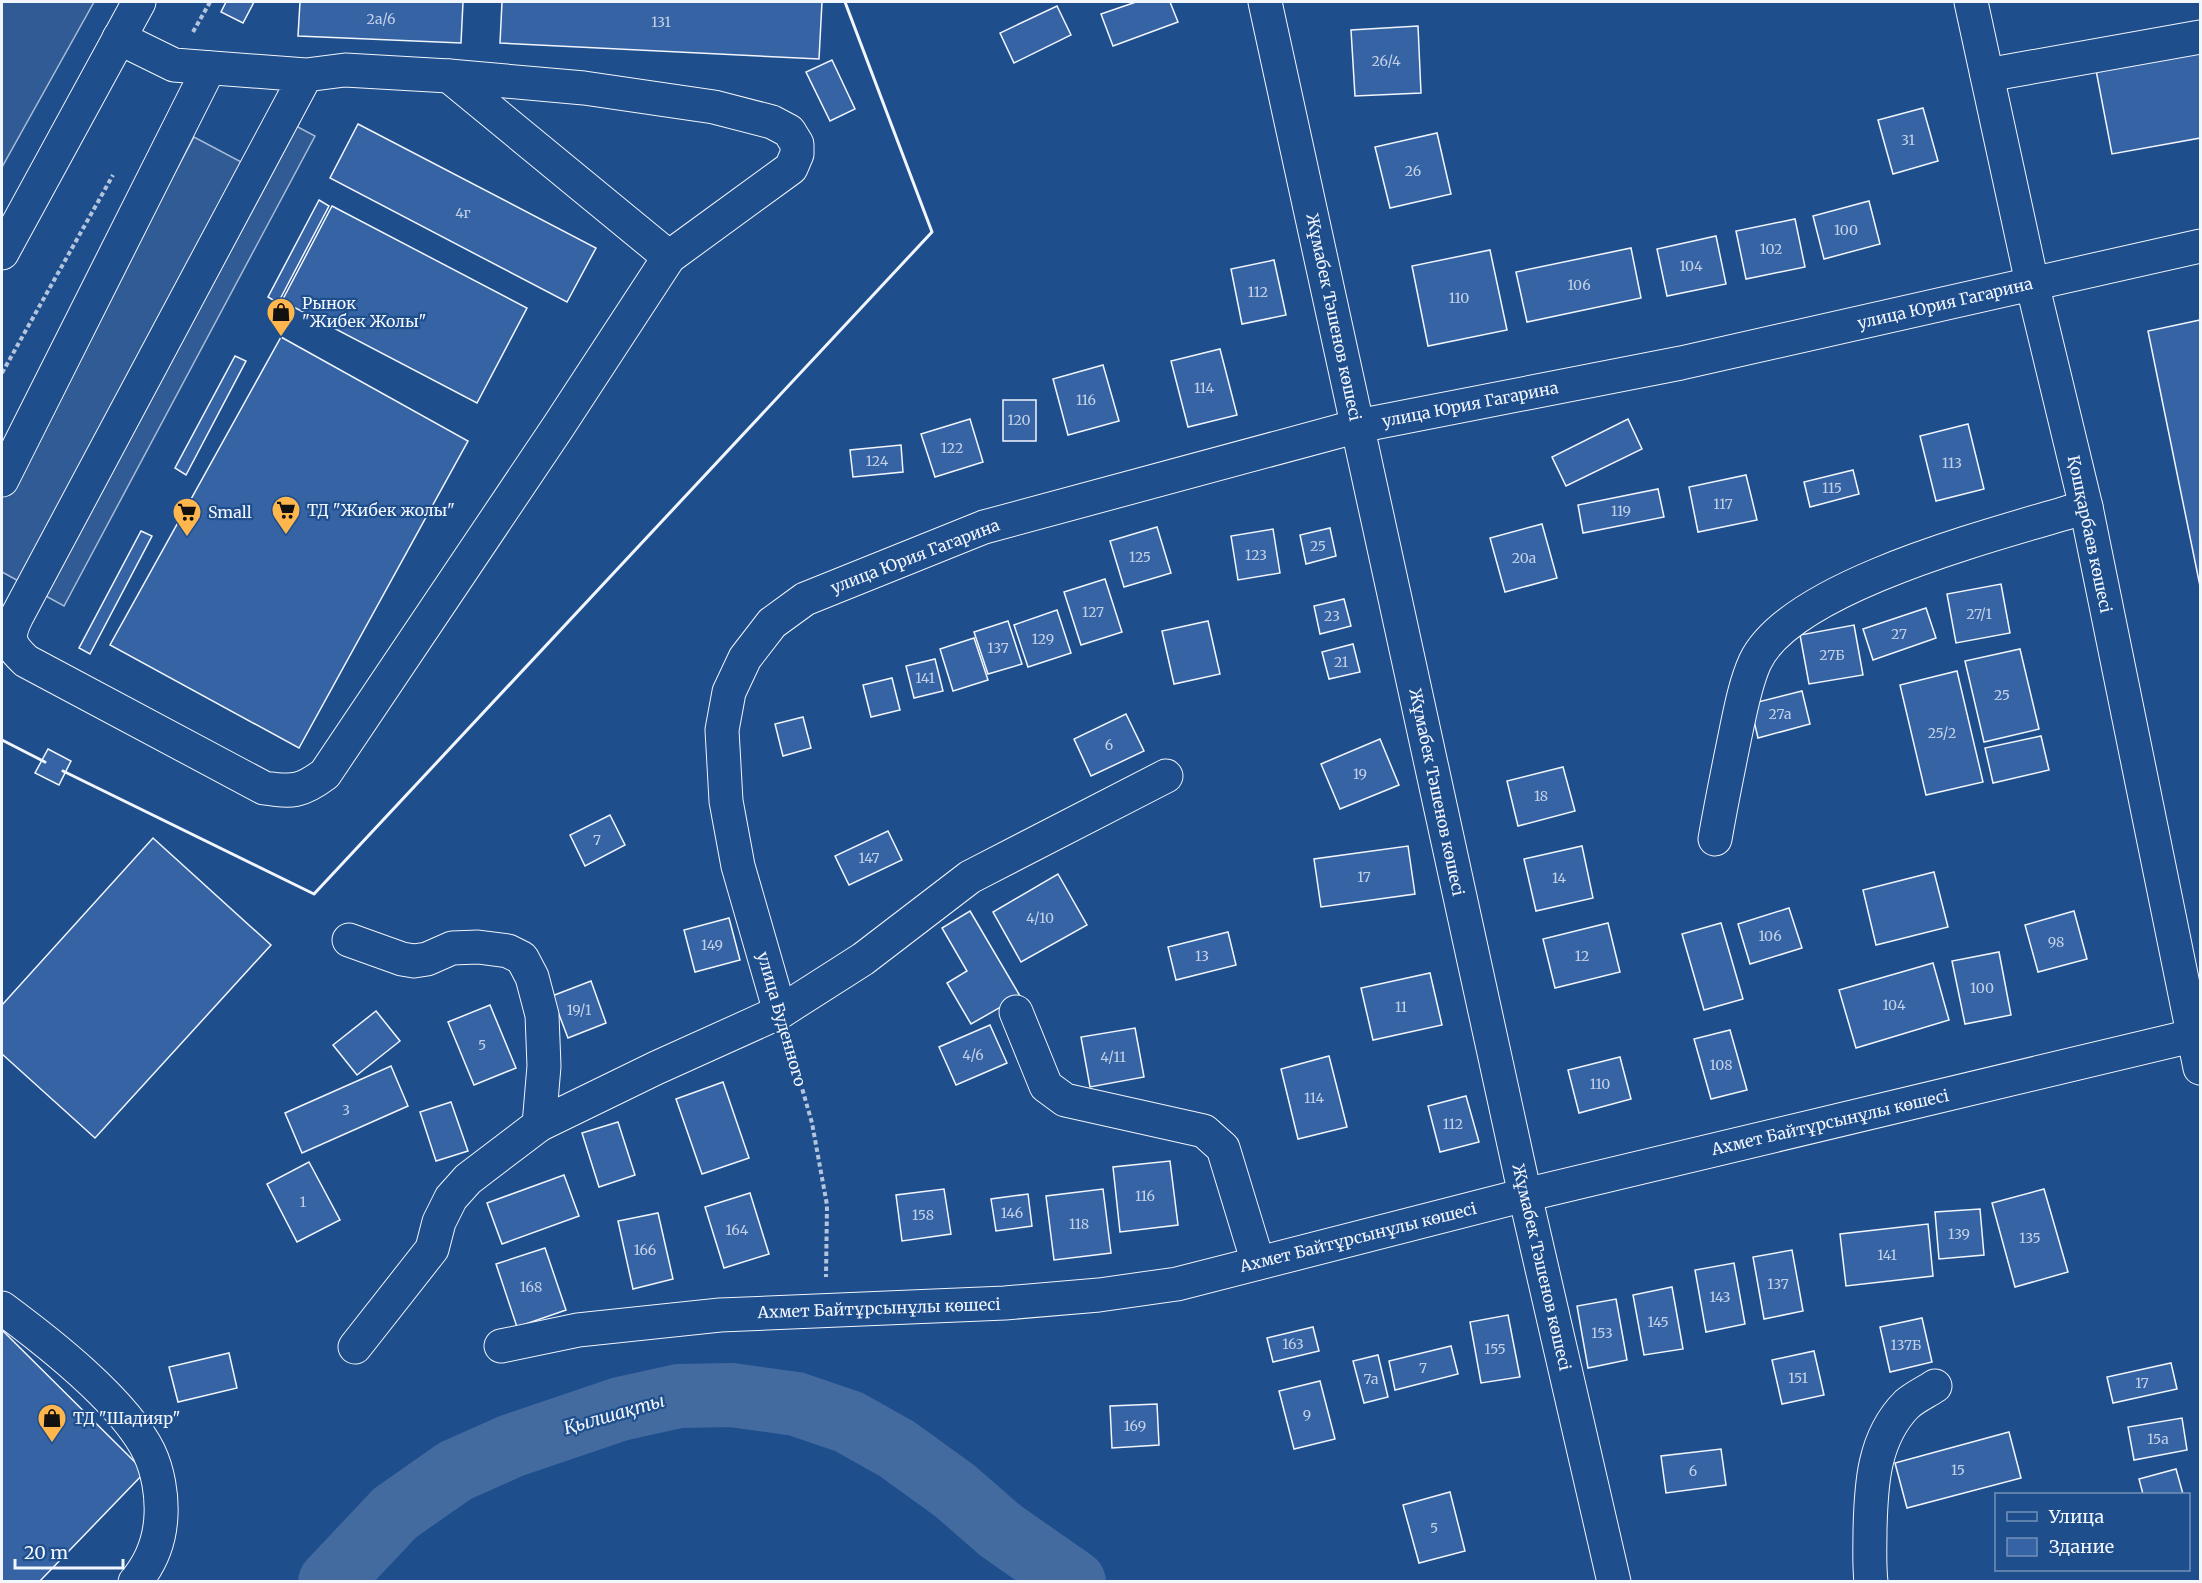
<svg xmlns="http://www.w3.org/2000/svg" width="2202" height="1583" font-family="Merriweather,serif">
<rect width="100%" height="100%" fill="#1f4e8c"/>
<g fill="#305b95" stroke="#a8bbd7" stroke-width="1.5">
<path d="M2 2H94L2 167Z"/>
<path d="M281 118 315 136 64 606 2 572V497L194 137 258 171Z"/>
</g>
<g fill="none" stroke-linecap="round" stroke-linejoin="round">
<path stroke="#446ba0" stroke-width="64" d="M330 1582 395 1513 455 1471 511 1446 620 1409 679 1396 731 1395 796 1404 849 1422 897 1449 955 1491 1001 1531 1074 1582"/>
</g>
<g fill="#3563a3" stroke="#f2f6ff" stroke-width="1.5">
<path d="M226 2H254L243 23 221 12Z"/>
<path d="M300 2H463L461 43 298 36Z"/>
<path d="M502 2H822L819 59 500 43Z"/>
<path d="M1136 2H1170L1178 22 1113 46 1101 14Z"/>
<path d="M1057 6 1071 35 1014 63 1000 33Z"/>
<path d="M1418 26 1421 93 1355 96 1351 30Z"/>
<path d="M2200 51V138L2112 154 2096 70Z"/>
<path d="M832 60 855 109 830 121 806 72Z"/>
<path d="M1923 108 1938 161 1893 174 1878 120Z"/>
<path d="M358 124 596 248 567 302 330 178Z"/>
<path d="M1437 133 1451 194 1390 208 1375 147Z"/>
<path d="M319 200 329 206 278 303 268 297Z"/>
<path d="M1869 201 1880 244 1824 259 1813 216Z"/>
<path d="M332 206 527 308 477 403 282 301Z"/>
<path d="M1795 219 1805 267 1746 279 1736 231Z"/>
<path d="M1716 236 1726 284 1667 296 1657 249Z"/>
<path d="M1631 248 1641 298 1527 322 1516 272Z"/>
<path d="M1490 250 1507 330 1428 346 1412 266Z"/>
<path d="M1274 260 1286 315 1242 324 1231 269Z"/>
<path d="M2200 320V586L2148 331Z"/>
<path d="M281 337 468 441 299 748 110 645Z"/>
<path d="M1220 349 1237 415 1188 427 1171 361Z"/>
<path d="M235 356 246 361 186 475 175 468Z"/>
<path d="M1103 365 1119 421 1068 435 1053 379Z"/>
<rect x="1003" y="400" width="33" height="41"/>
<path d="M970 419 983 462 935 477 921 434Z"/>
<path d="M1628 419 1642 449 1566 486 1552 457Z"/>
<path d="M1968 424 1984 489 1936 501 1920 436Z"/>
<path d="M901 445 903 472 853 477 850 450Z"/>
<path d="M1853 470 1859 494 1810 507 1804 482Z"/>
<path d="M1746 475 1757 520 1698 532 1689 487Z"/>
<path d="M1658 489 1664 517 1583 533 1578 505Z"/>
<path d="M1542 524 1557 578 1505 592 1490 538Z"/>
<path d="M1157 527 1171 573 1124 587 1110 541Z"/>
<path d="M1330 528 1336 556 1306 564 1300 535Z"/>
<path d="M1273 529 1280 573 1238 580 1231 536Z"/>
<path d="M141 531 152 536 90 654 79 648Z"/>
<path d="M1105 579 1122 632 1081 645 1064 592Z"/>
<path d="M2001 584 2010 633 1956 643 1947 594Z"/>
<path d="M1344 599 1351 626 1320 634 1314 606Z"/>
<path d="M1926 608 1936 638 1873 660 1863 629Z"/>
<path d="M1057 610 1071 653 1028 667 1014 625Z"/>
<path d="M1008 621 1022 664 988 674 974 632Z"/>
<path d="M1208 621 1220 674 1174 684 1162 631Z"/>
<path d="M1854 625 1863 675 1809 684 1800 635Z"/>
<path d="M974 638 988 680 953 691 940 649Z"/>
<path d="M1353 644 1360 672 1329 679 1322 652Z"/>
<path d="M2020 649 2039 729 1984 742 1965 661Z"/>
<path d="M935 659 943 691 914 698 906 666Z"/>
<path d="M1957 671 1983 782 1926 795 1900 685Z"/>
<path d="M892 678 900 710 871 717 863 685Z"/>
<path d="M1802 691 1810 724 1758 738 1750 704Z"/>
<path d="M1126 714 1144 751 1091 776 1074 739Z"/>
<path d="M803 717 811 748 783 756 775 724Z"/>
<path d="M2041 736 2049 770 1993 783 1985 748Z"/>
<path d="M1380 739 1399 785 1340 809 1321 764Z"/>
<path d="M48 749 71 761 59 785 35 773Z"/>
<path d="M1563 767 1575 811 1518 826 1507 781Z"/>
<path d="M610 815 625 845 585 866 570 835Z"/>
<path d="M888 831 902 860 849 885 835 856Z"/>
<path d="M153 838 271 945 95 1138 2 1054V1005Z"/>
<path d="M1408 846 1415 894 1321 907 1314 859Z"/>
<path d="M1582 846 1593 898 1536 911 1524 859Z"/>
<path d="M1934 872 1948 927 1876 945 1863 890Z"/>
<path d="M1058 874 1087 925 1021 962 993 912Z"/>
<path d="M1789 908 1802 948 1750 964 1738 924Z"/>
<path d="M970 911 1020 996 971 1024 947 983 967 971 942 928Z"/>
<path d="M2074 911 2087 959 2038 972 2025 925Z"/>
<path d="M729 918 740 960 695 972 684 930Z"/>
<path d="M1608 923 1620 972 1555 988 1543 939Z"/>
<path d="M1721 923 1743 999 1704 1010 1682 934Z"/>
<path d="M1228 932 1236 965 1176 980 1168 947Z"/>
<path d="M1999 952 2011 1015 1965 1024 1952 961Z"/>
<path d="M1933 963 1949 1020 1856 1048 1839 990Z"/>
<path d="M1430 973 1442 1025 1373 1040 1361 988Z"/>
<path d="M591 981 606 1023 568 1038 552 996Z"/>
<path d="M490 1005 516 1068 474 1085 448 1022Z"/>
<path d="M376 1011 400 1041 357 1075 333 1045Z"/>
<path d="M990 1025 1007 1063 956 1085 939 1047Z"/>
<path d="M1135 1028 1144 1077 1090 1087 1081 1037Z"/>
<path d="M1730 1030 1747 1090 1711 1099 1694 1039Z"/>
<path d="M1329 1056 1347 1127 1298 1139 1281 1069Z"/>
<path d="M1620 1057 1631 1099 1579 1113 1568 1070Z"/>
<path d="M391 1066 408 1106 302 1153 285 1113Z"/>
<path d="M723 1082 749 1158 702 1174 676 1099Z"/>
<path d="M1466 1096 1479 1142 1440 1152 1428 1106Z"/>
<path d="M451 1102 468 1151 436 1161 420 1112Z"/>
<path d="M618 1122 635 1175 599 1187 582 1133Z"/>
<path d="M1170 1161 1178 1225 1120 1232 1113 1167Z"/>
<path d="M309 1162 340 1220 297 1242 267 1184Z"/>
<path d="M564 1175 579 1216 502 1244 487 1203Z"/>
<path d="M944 1189 951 1234 902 1241 896 1195Z"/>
<path d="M1103 1189 1111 1253 1054 1260 1046 1196Z"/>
<path d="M2044 1189 2068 1272 2015 1287 1992 1203Z"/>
<path d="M750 1193 769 1254 724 1268 705 1207Z"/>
<path d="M1028 1194 1032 1226 996 1231 991 1199Z"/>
<path d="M1980 1209 1984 1255 1939 1259 1935 1212Z"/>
<path d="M658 1213 673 1279 633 1289 618 1221Z"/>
<path d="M1928 1224 1933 1276 1846 1286 1840 1234Z"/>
<path d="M545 1248 566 1310 517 1327 496 1264Z"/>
<path d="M1792 1250 1803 1311 1764 1319 1753 1257Z"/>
<path d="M1734 1263 1745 1324 1706 1332 1695 1270Z"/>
<path d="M1672 1287 1683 1349 1644 1355 1633 1295Z"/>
<path d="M1616 1299 1627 1360 1588 1368 1577 1306Z"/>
<path d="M1508 1315 1520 1377 1481 1383 1470 1322Z"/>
<path d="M1922 1318 1932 1362 1890 1372 1880 1327Z"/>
<path d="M1313 1327 1319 1351 1273 1362 1267 1338Z"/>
<path d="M2 1330 145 1472 39 1582H2Z"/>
<path d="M1451 1346 1458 1374 1395 1390 1389 1361Z"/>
<path d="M1814 1351 1824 1395 1782 1404 1772 1360Z"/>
<path d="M229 1353 237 1388 178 1402 169 1367Z"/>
<path d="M1378 1355 1388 1397 1364 1403 1353 1361Z"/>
<path d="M2171 1363 2177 1389 2113 1403 2107 1377Z"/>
<path d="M1320 1381 1335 1439 1294 1449 1279 1391Z"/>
<path d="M1157 1404 1159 1445 1112 1448 1110 1406Z"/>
<path d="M2182 1418 2187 1450 2134 1460 2128 1427Z"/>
<path d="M2009 1432 2021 1478 1907 1508 1895 1463Z"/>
<path d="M1721 1449 1726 1485 1666 1493 1661 1456Z"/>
<path d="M2176 1469 2183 1494H2143L2139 1479Z"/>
<path d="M1450 1492 1465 1551 1419 1563 1403 1505Z"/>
</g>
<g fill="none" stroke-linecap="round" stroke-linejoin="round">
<g stroke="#f2f6ff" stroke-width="35">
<g id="minor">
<path d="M1265 2 1525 1195 1614 1582"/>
<path d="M1971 2 2032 283 2086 507 2200 1068"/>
<path d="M119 38 174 65 306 75 17 616C6 638 9 645 26 661L264 788C293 792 301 792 325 774L558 427 669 257 791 168 797 154V144L789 131 772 122 714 107 584 88 449 76 345 70 306 75"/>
<path d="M1987 75 2200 37"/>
<path d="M449 76 669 257"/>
<path d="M2 253 139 2"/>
<path d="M2 480 209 68"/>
<path d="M1715 839C1721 805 1728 770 1735 736 1740 712 1745 684 1755 662 1791 584 2005 532 2086 507"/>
<path d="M349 940 402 959 414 961 427 959 452 948 478 947 508 951 522 958 532 977 542 1015 544 1066 539 1125"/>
<path d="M780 1012 738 866 726 801 722 730 729 692 745 658 772 623 805 599 984 527 1358 426 1681 363 2200 246"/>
<path d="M1016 1012 1046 1086 1065 1100 1204 1131 1223 1148 1258 1263"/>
<path d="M2 1308C48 1342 124 1401 149 1452 158 1471 162 1495 161 1515 160 1541 152 1562 135 1582"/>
<path d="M501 1346 578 1330 720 1315 1005 1303 1099 1295 1177 1284 1525 1195 2200 1034"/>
<path d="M355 1347 432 1249 439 1222 451 1198 468 1179 539 1125 656 1068 780 1012 863 959 970 877 1166 776"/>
<path d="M1871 1582C1869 1564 1870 1548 1870 1530 1871 1486 1873 1438 1907 1404 1915 1397 1926 1392 1935 1386"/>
</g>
</g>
<g stroke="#b3c4dc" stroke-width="4" stroke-dasharray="4.5 3" stroke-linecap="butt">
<path d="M193 32 210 2"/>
<path d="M2 373 113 175"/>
<path d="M790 1046 812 1123 827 1205 826 1277"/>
</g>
<use href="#minor" stroke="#1f4e8c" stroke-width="33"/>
<g stroke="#f2f6ff" stroke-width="3">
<path d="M2 740 45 762"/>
<path d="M63 771 314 894 932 232 845 2"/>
</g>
</g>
<defs>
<g id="shop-pin" transform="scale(1.5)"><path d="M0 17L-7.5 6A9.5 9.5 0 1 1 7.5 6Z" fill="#ffb74d" stroke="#1f4e8c"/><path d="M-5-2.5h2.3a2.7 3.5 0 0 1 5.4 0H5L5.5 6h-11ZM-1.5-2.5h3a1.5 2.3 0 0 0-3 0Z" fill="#111"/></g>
<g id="supermarket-pin" transform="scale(1.5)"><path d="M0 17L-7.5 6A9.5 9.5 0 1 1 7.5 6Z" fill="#ffb74d" stroke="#1f4e8c"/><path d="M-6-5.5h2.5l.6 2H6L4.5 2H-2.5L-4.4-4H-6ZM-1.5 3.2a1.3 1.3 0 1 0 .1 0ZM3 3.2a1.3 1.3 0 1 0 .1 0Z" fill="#111"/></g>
</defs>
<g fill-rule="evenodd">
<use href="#shop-pin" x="281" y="312"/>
<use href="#supermarket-pin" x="286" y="510"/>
<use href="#supermarket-pin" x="187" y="512"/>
<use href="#shop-pin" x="52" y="1418"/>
</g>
<g text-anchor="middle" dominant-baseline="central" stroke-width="4.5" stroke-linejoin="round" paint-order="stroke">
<g font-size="14" fill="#c3d1e8">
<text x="381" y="19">2а/6</text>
<text x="661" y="22">131</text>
<text x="1386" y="61">26/4</text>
<text x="1908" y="140">31</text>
<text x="1413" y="171">26</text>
<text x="463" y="213">4г</text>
<text x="1846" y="230">100</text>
<text x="1771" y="249">102</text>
<text x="1691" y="266">104</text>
<text x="1579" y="285">106</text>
<text x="1258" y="292">112</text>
<text x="1459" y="298">110</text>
<text x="1204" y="388">114</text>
<text x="1086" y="400">116</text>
<text x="1019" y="420">120</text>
<text x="952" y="448">122</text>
<text x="877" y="461">124</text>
<text x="1952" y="463">113</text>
<text x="1832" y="488">115</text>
<text x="1723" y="504">117</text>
<text x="1621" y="511">119</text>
<text x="1318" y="546">25</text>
<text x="1256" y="555">123</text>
<text x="1140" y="557">125</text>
<text x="1524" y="558">20а</text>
<text x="1093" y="612">127</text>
<text x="1979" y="614">27/1</text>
<text x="1332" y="616">23</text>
<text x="1899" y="634">27</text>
<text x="1043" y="639">129</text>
<text x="998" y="648">137</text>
<text x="1832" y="655">27Б</text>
<text x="1341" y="662">21</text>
<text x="925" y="678">141</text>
<text x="2002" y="695">25</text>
<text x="1780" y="714">27а</text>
<text x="1942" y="733">25/2</text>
<text x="1109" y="745">6</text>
<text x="1360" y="774">19</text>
<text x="1541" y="796">18</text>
<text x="597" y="840">7</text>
<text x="869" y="858">147</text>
<text x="1364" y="877">17</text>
<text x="1559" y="878">14</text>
<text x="1040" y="918">4/10</text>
<text x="1770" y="936">106</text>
<text x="2056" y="942">98</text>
<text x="712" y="945">149</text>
<text x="1202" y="956">13</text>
<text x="1582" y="956">12</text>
<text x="1982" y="988">100</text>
<text x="1894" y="1005">104</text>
<text x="1401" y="1007">11</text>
<text x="579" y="1010">19/1</text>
<text x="482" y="1045">5</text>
<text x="973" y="1055">4/6</text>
<text x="1113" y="1057">4/11</text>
<text x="1721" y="1065">108</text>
<text x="1600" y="1084">110</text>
<text x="1314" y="1098">114</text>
<text x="346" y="1110">3</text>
<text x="1453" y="1124">112</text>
<text x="1145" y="1196">116</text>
<text x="303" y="1202">1</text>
<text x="1012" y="1213">146</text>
<text x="923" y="1215">158</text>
<text x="1079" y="1224">118</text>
<text x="737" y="1230">164</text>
<text x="1959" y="1234">139</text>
<text x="2030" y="1238">135</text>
<text x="645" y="1250">166</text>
<text x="1887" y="1255">141</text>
<text x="1778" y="1284">137</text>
<text x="531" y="1287">168</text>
<text x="1720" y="1297">143</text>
<text x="1658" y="1322">145</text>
<text x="1602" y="1333">153</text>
<text x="1293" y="1344">163</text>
<text x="1906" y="1345">137Б</text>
<text x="1495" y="1349">155</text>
<text x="1423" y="1368">7</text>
<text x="1798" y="1378">151</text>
<text x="1371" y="1379">7а</text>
<text x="2142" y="1383">17</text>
<text x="1307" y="1415">9</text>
<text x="1135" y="1426">169</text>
<text x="2158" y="1439">15а</text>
<text x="1958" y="1470">15</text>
<text x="1693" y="1471">6</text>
<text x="1434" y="1528">5</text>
</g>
<g font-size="16" fill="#f2f6ff" stroke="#1f4e8c" text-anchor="start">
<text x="302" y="303">Рынок<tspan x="302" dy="18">"Жибек Жолы"</tspan></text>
<text x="307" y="510">ТД "Жибек жолы"</text>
<text x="208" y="512">Small</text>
<text x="73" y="1418">ТД "Шадияр"</text>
</g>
<g font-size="16" fill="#f2f6ff" stroke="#1f4e8c">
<text transform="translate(1945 303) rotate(-13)">улица Юрия Гагарина</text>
<text transform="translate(1334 317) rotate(78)">Жұмабек Тәшенов көшесі</text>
<text transform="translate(1470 404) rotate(-11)">улица Юрия Гагарина</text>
<text transform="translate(2090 534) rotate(78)">Қошқарбаев көшесі</text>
<text transform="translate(915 556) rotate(-21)">улица Юрия Гагарина</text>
<text transform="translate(1437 792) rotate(78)">Жұмабек Тәшенов көшесі</text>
<text transform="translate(782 1019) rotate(74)">улица Буденного</text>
<text transform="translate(1830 1122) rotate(-13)">Ахмет Байтұрсынұлы көшесі</text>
<text transform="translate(1358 1237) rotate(-14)">Ахмет Байтұрсынұлы көшесі</text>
<text transform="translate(1542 1267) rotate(77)">Жұмабек Тәшенов көшесі</text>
<text transform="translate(879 1308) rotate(-2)">Ахмет Байтұрсынұлы көшесі</text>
</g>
<g font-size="18" font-style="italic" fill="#f2f6ff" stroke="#1f4e8c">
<text transform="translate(614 1414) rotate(-16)">Қылшақты</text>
</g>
</g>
<rect width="2202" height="1583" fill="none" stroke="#f2f6ff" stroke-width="6"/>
<rect x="1995" y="1493" width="195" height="78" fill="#1f4e8c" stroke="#7391ba" stroke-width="1.5"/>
<rect x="2007" y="1512" width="30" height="9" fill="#1f4e8c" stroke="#7391ba" stroke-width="1.5"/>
<text x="2049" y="1523" font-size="18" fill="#f2f6ff">Улица</text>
<rect x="2007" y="1538" width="30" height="18" fill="#3563a3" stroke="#7391ba" stroke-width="1.5"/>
<text x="2049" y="1553" font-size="18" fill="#f2f6ff">Здание</text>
<path d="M15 1559v9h108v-9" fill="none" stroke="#f2f6ff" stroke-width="3"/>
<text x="24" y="1559" font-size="18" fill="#f2f6ff" stroke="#1f4e8c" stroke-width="4.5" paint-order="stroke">20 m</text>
</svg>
